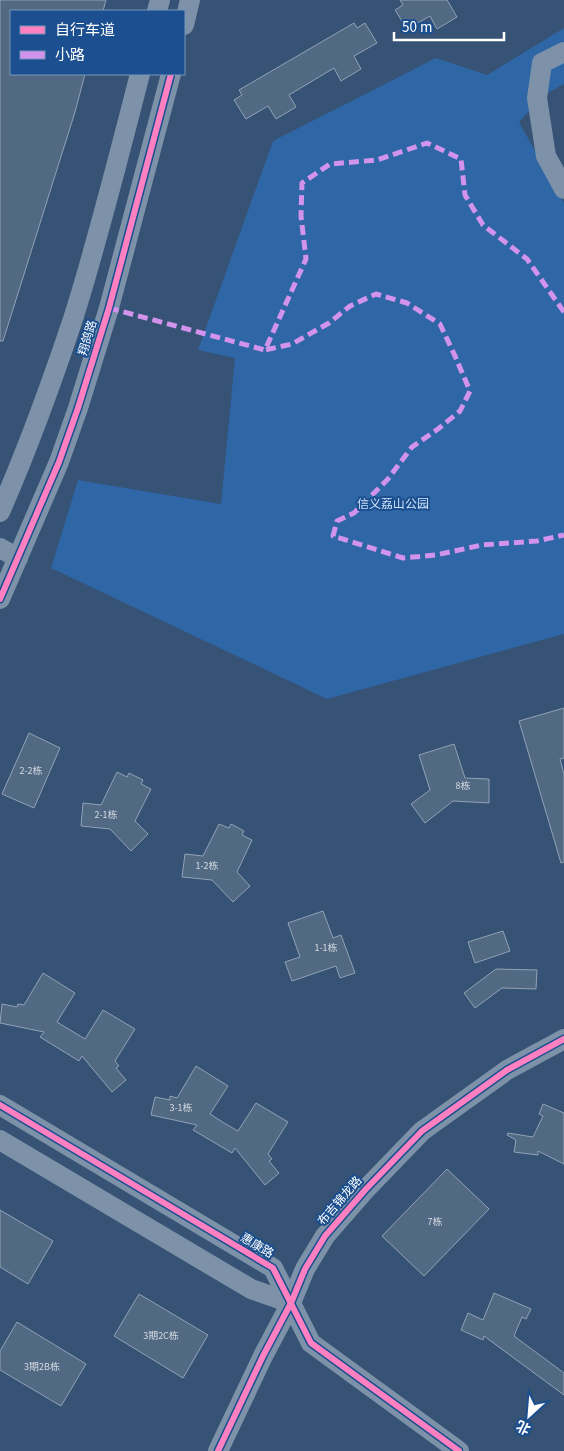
<svg xmlns="http://www.w3.org/2000/svg" width="564" height="1451" font-family="'Source Sans 3','Noto Sans SC',sans-serif">
<rect width="100%" height="100%" fill="#365274"/>
<path fill="#2f66a5" d="M564 28V84L544 95 519 122 564 203V634L327 699 51 568 78 480 221 504 235 358 198 350 273 141 436 58 487 75Z"/>
<g fill="#526984" stroke="#92a2b6">
<path d="M0 0H106L103 11H11V74H85L75 112 3 341H0Z"/>
<path d="M400 0H447L457 17 437 29 430 16 407 29 395 10 403 5Z"/>
<path d="M354 23 357 28 365 23 377 43 354 56 361 69 341 81 334 68 289 95 296 107 276 119 268 106 246 119 234 100 242 95 239 90Z"/>
<path d="M564 708V758L560 759 564 774V862L561 863 519 721Z"/>
<path d="M29 733 60 748 34 808 2 794Z"/>
<path d="M454 744 465 778 489 779V803L453 801 425 823 411 804 430 790 419 755Z"/>
<path d="M117 772 127 777 129 773 143 780 141 784 151 789 135 821 148 834 131 851 110 829 81 826 83 803 101 805Z"/>
<path d="M219 824 229 828 231 824 244 831 242 835 252 840 237 872 250 886 233 902 212 880 182 877 185 854 203 856Z"/>
<path d="M323 911 333 938 341 935 355 973 340 978 336 966 292 981 285 962 300 957 288 923Z"/>
<path d="M503 931 510 951 475 963 468 942Z"/>
<path d="M496 969 537 970 536 989 502 988 475 1008 464 993Z"/>
<path d="M43 973 75 993 57 1022 85 1039 103 1010 135 1029 115 1061 119 1066 116 1068 126 1080 112 1092 82 1056 79 1061 40 1037 44 1032 0 1023 2 1004 17 1007 18 1004 24 1005Z"/>
<path d="M196 1066 228 1086 210 1114 224 1123 238 1131 256 1103 288 1122 268 1154 272 1159 269 1161 279 1173 265 1185 235 1148 232 1153 193 1130 197 1125 151 1115 155 1097 170 1100V1096L177 1098Z"/>
<path d="M543 1104 564 1113V1164L538 1151V1155L514 1152 516 1140 507 1135 508 1133 533 1137 543 1116 539 1114Z"/>
<path d="M447 1169 489 1209 424 1276 382 1236Z"/>
<path d="M0 1210 53 1241 28 1284 0 1267Z"/>
<path d="M494 1293 531 1309 526 1319 522 1317 514 1336 564 1373V1395L484 1336 483 1340 461 1330 468 1313 483 1320Z"/>
<path d="M139 1294 208 1335 183 1378 114 1336Z"/>
<path d="M17 1322 86 1364 61 1406 0 1370V1351Z"/>
</g>
<g fill="none" stroke-linecap="round" stroke-linejoin="round">
<g stroke="#7d92a8" stroke-width="20">
<path d="M157 11 160 0"/>
<path d="M184 25 190 0"/>
<path d="M564 52 542 63 537 98 546 156 564 189"/>
<path d="M0 512C28 448 52 382 74 316 99 236 119 155 140 74"/>
<path d="M0 548 18 558"/>
<path d="M0 599 59 462 78 408 109 308 171 74"/>
<path d="M0 1105 273 1268 311 1343 459 1451"/>
<path d="M0 1140 251 1289 291 1303"/>
<path d="M218 1451 263 1356 291 1303 305 1269 325 1236 366 1189 422 1131 507 1070 564 1039"/>
</g>
<g stroke="#d193ec" stroke-width="5" stroke-dasharray="10 5" stroke-linecap="butt">
<path d="M109 308 265 350"/>
<path d="M564 312 527 259 483 225 465 195 461 159 427 143 377 160 330 164 302 183 301 216 306 259 265 350 292 344 329 323 350 306 376 294 407 303 440 324 455 356 470 391 460 411 438 429 412 447 388 479 354 513 337 521 333 536 403 558 436 555 482 545 537 541 564 535"/>
</g>
<g stroke="#1b4f8f" stroke-width="9">
<g id="cycleway">
<path d="M0 599 59 462 78 408 109 308 171 74"/>
<path d="M0 1105 273 1268 311 1343 459 1451"/>
<path d="M218 1451 263 1356 291 1303 305 1269 325 1236 366 1189 422 1131 507 1070 564 1039"/>
</g>
</g>
<use href="#cycleway" stroke="#ff80c0" stroke-width="6"/>
</g>
<g text-anchor="middle" dominant-baseline="central" stroke-width="4" stroke-linejoin="round" paint-order="stroke">
<g font-size="10" fill="#d4dae0">
<text x="31" y="771">2-2栋</text>
<text x="463" y="786">8栋</text>
<text x="106" y="815">2-1栋</text>
<text x="207" y="866">1-2栋</text>
<text x="326" y="948">1-1栋</text>
<text x="181" y="1108">3-1栋</text>
<text x="435" y="1222">7栋</text>
<text x="161" y="1336">3期2C栋</text>
<text x="42" y="1367">3期2B栋</text>
</g>
<g font-size="12" fill="#fff" stroke="#1b4f8f">
<text transform="translate(88 338) rotate(-73)">翔鸽路</text>
<text transform="translate(340 1201) rotate(-49)">布吉锦龙路</text>
<text transform="translate(257 1246) rotate(31)">惠康路</text>
</g>
<g font-size="12" fill="#cfe3fa" stroke="#1b4f8f">
<text x="393" y="504">信义荔山公园</text>
</g>
</g>
<rect x="10" y="10" width="175" height="65" fill="#1b4f8f" stroke="#7695bc"/>
<rect x="20" y="26" width="25" height="8" fill="#ff80c0" stroke="#7695bc"/>
<text x="55" y="35" font-size="15" fill="#ffffff">自行车道</text>
<rect x="20" y="51" width="25" height="8" fill="#d193ec" stroke="#7695bc"/>
<text x="55" y="60" font-size="15" fill="#ffffff">小路</text>
<g transform="translate(529 1416) rotate(206)" stroke="#1b4f8f" stroke-width="4" paint-order="stroke">
<path d="M0-4L9 19L0 12L-9 19Z" fill="#ffffff"/>
<text y="-8" font-size="14" font-weight="bold" text-anchor="middle" fill="#ffffff">北</text>
</g>
<path d="M394 32v8h110v-8" fill="none" stroke="#ffffff" stroke-width="2.5"/>
<text x="402" y="32" font-size="15" fill="#ffffff" stroke="#1b4f8f" stroke-width="4" paint-order="stroke">50 m</text>
</svg>
